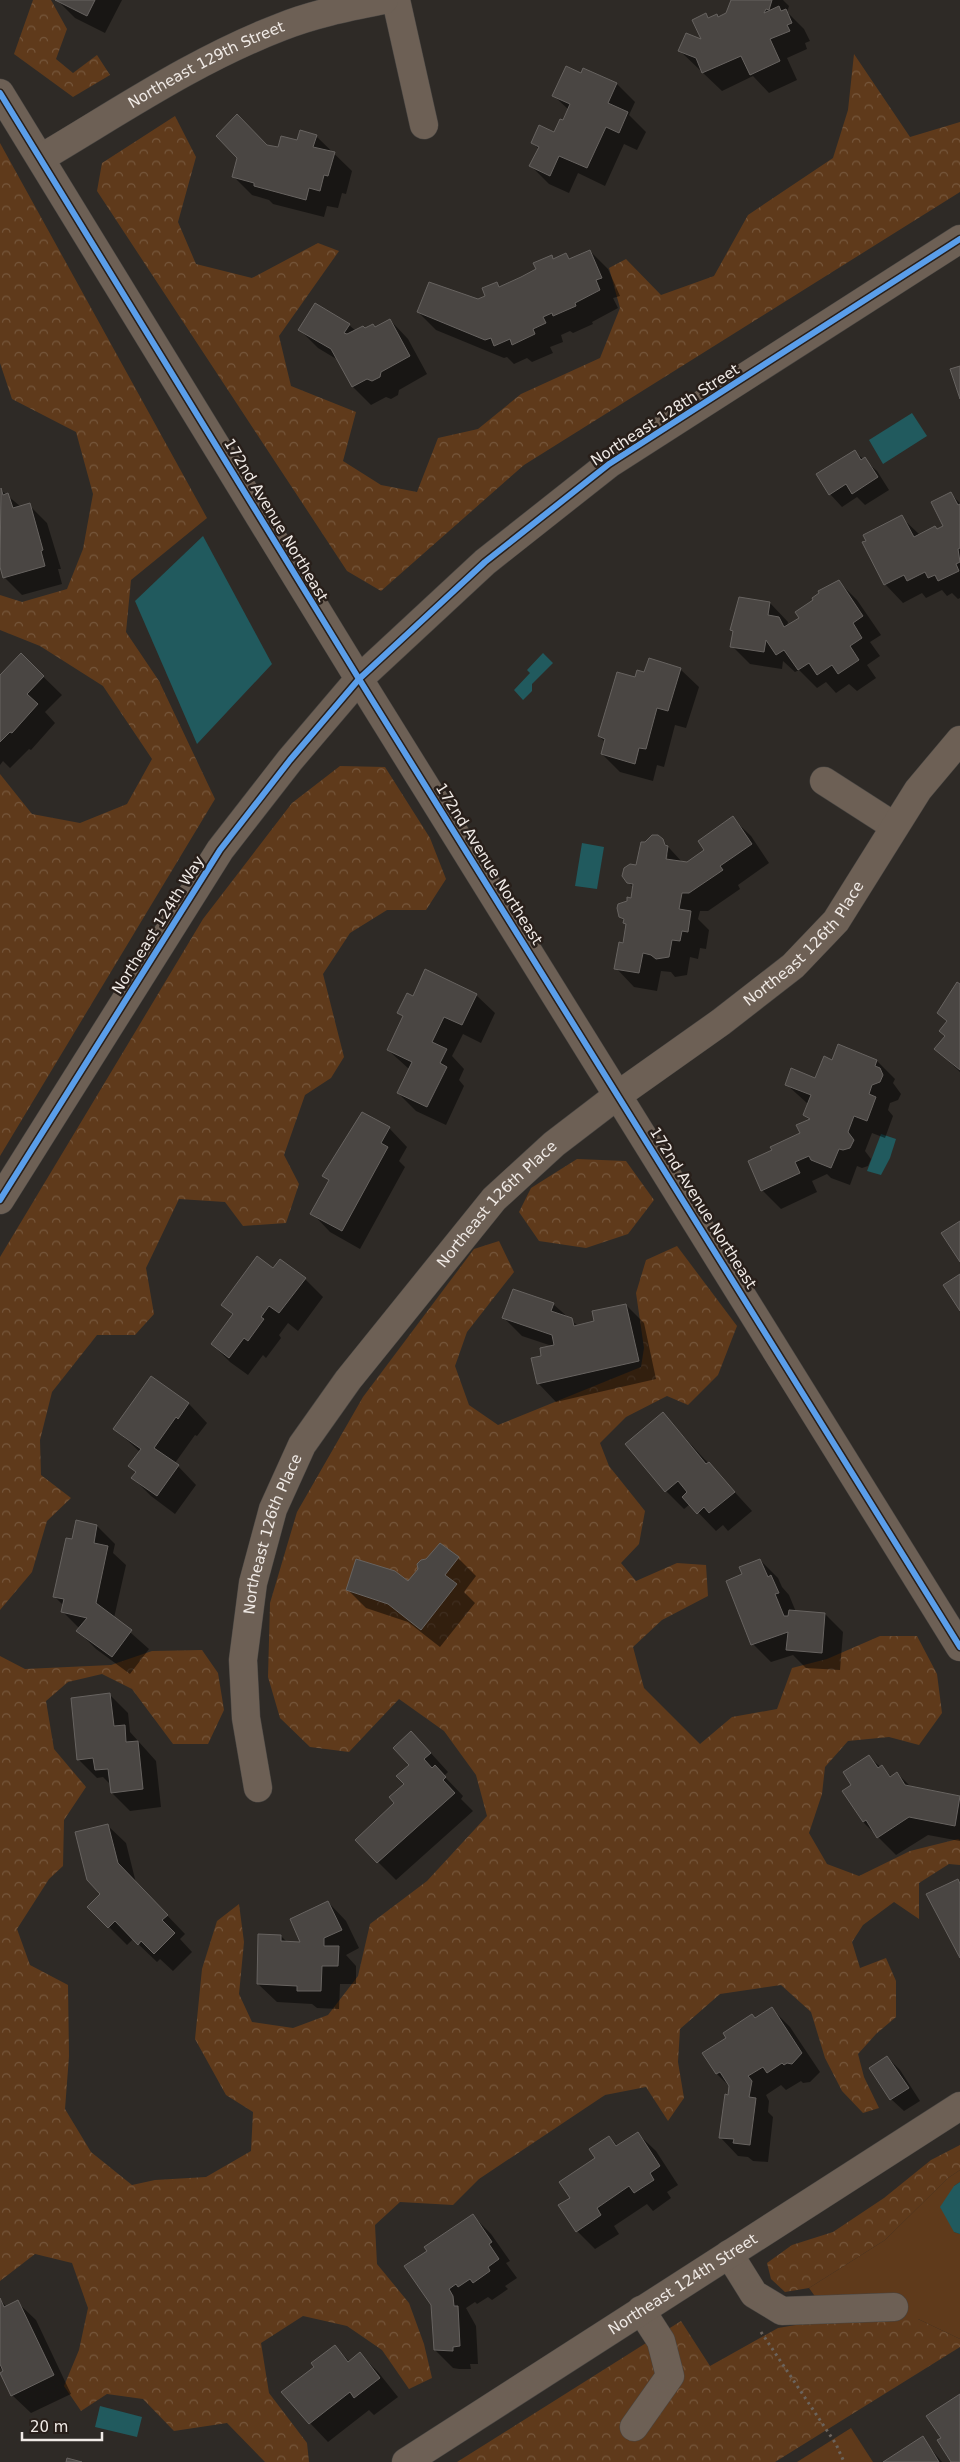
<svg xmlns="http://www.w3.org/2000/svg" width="960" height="2462" font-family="'DejaVu Sans',sans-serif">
<defs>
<pattern id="forest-crowns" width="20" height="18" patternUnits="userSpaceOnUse" patternTransform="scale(1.25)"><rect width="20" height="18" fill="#5f3a1b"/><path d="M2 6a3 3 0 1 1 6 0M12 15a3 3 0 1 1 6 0" fill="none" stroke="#76573c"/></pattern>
</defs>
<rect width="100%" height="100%" fill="#2e2a26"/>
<g fill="#5f3a1b">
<path d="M960 2170V2182L954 2186V2232L960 2234V2339L918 2319H831L809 2288 885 2240 948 2178Z"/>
<path d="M851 2428 873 2462H797Z"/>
</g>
<g fill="url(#forest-crowns)">
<path d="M33 0H51L67 29 56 59 73 73 97 55 110 75 73 97 14 54Z"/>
<path d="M854 54 910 137 960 122V192L524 465 381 591 347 571 97 191 102 163 175 116 196 157 178 222 196 264 252 278 318 243 339 251 279 336 291 386 356 412 343 461 381 485 417 492 438 438 478 429 521 394 600 358 620 308 609 268 626 259 661 295 714 276 748 215 833 158 848 110Z"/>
<path d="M0 143 207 518 131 580 126 632 159 681 215 799 0 1156V774L32 814 80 823 127 804 152 759 103 686 40 646 0 630V595L22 602 67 589 83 549 93 494 76 432 12 399 0 363Z"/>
<path d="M340 766 385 767 430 838 446 879 426 910H387L350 933 323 974 344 1057 331 1078 305 1095 284 1155 299 1184 286 1223 243 1226 225 1202 179 1199 146 1268 154 1314 135 1335H97L52 1392 40 1440 41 1475 71 1498 47 1521 32 1572 0 1610V1257L203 919 292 803Z"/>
<path d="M577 1159 626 1161 654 1200 628 1234 586 1248 539 1241 519 1212 531 1188Z"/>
<path d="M499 1241 514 1272 467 1332 455 1366 469 1405 498 1425 641 1367 644 1348 636 1293 646 1260 677 1246 737 1326 718 1375 688 1405 667 1396 626 1417 600 1443 609 1466 645 1511 639 1544 621 1563 636 1581 677 1563 706 1565 708 1596 662 1620 633 1647 644 1688 700 1744 732 1717 777 1709 792 1668 827 1659 880 1636H917L937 1674 942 1713 919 1745 889 1737 848 1741 825 1767 822 1794 809 1833 827 1864 859 1876 910 1851 958 1839 960 1840V1865L949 1864 919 1883V1919L894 1902 863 1925 852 1942 860 1968 886 1958 896 1981V2017L876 2034 858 2054 864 2077 879 2108 863 2113 842 2091 825 2058 811 2012 781 1985 720 1994 680 2029 678 2062 684 2098 668 2121 646 2087 605 2095 479 2179 453 2205 400 2202 375 2225 377 2264 409 2303 424 2344 432 2378 409 2389 382 2350 347 2326 303 2316 261 2343 269 2393 307 2443 309 2462H265L227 2423 174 2431 143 2399 107 2394 81 2411 64 2386 79 2350 88 2308 72 2263 35 2254 0 2281V1656L25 1669 111 1665 152 1651 202 1650 218 1673 224 1710 208 1744H173L132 1689 102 1674 68 1682 46 1701 54 1749 86 1787 64 1820 63 1866 49 1879 17 1929 30 1965 68 1985 69 2056 65 2109 91 2152 132 2185 155 2180 206 2177 251 2151 253 2112 226 2095 195 2039 202 1969 217 1921 239 1904 244 1942 239 1994 252 2022 293 2028 328 2015 358 1976 370 1924 427 1881 487 1816 476 1775 444 1731 399 1699 349 1752 310 1747 280 1718 268 1677 270 1603 297 1512 363 1397 474 1249Z"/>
<path d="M960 2145V2170L948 2178 885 2240 809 2288 785 2292 771 2279 767 2263 792 2245 833 2232 884 2198 931 2160Z"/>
<path d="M831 2319H918L960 2339V2347L775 2462H457L681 2321 710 2366 778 2328Z"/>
</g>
<g fill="#215a5e">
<path d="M912 413 927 436 883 464 869 440Z"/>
<path d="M203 536 272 664 197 744 135 601Z"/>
<path d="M543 653 553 663 532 684V691L523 700 514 690 530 673 527 670Z"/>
<path d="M582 843 604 847 597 889 575 886Z"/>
<path d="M881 1134 896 1139 890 1158 881 1175 867 1171Z"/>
<path d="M960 2182V2234L954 2232 940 2207 954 2186Z"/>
<path d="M100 2406 142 2417 137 2437 95 2427Z"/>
</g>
<g fill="#0007" fill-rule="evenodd">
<path d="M57 0H122L105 33 75 18Z"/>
<path d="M732 0H783L789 6 787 12 804 29 810 41 805 43 807 49 787 58 797 80 769 93 753 76 722 91 680 51 704 41 706 15 710 19 727 14Z"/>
<path d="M582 75 617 84 635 102 629 115 646 132 637 150 624 144 605 186 578 173 569 193 549 184 531 166 539 149 532 143 554 134 563 122 569 110 554 96Z"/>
<path d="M316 136 352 171 346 194 342 193 338 208 327 206 324 217 273 204 269 200 252 195 234 177 267 146 278 149Z"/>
<path d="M590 251 608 269 620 296 613 298 618 308 592 322 593 324 573 333 570 331 561 335 563 342 550 347 553 353 532 362 527 358 514 364 507 357 504 358 436 330 418 312 478 301 487 297 497 283 501 288 538 270 551 257 554 260 566 255 571 259Z"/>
<path d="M390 320 408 339 427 374 399 390 398 395 391 399 386 397 371 405 353 387 338 360 318 348 300 330 349 325 356 331 376 328Z"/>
<path d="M855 452 877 471 889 490 865 505 857 497 842 507 830 494Z"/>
<path d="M1 490 21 507 29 505 47 523 61 569H58L62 584 22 595 4 577 0 565Z"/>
<path d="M951 494 960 503V598L958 599 952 593 947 596 942 590 926 598 922 593 903 603 885 584 901 517 920 535 938 530 945 527Z"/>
<path d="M839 582 857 600 881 635 870 642 880 656 867 665 876 678 857 691 849 684 836 693 826 682 817 688 799 670 795 672 783 661 782 669 750 664 732 646 770 603 788 622 787 627 801 618Z"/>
<path d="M21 655 62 695 45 712 55 723 31 750 29 749 10 768 3 761 0 765V677Z"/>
<path d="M680 669 699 687 686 728 675 725 664 767 657 765 653 781 620 772 602 754 605 742 599 736 636 679 645 674Z"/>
<path d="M732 818 751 836 769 863 738 885 740 889 708 911H700L698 919 709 930 706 949 700 948 698 959 690 957 687 975 675 977 671 972 661 971 657 991 634 987 616 968 627 925 620 916 632 899 634 888 628 882 637 866 660 838 683 863 687 864 706 850ZM668 854 666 865 665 857Z"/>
<path d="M960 986V1072L936 1049 946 1037 948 1022 938 1013Z"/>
<path d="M476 995 495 1013 481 1043 463 1034 452 1056 464 1069 459 1080 464 1086 446 1125 416 1111 398 1093 409 1069 388 1050 404 1018 399 1013Z"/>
<path d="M833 1061H877L895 1079 893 1083 901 1094 898 1100 890 1103 888 1110 893 1116 885 1138 872 1133 865 1151 871 1159 868 1166 862 1168 857 1166 850 1185 831 1178 827 1174 812 1181 817 1192 781 1209 762 1190 773 1151 802 1134 809 1120 804 1115 808 1104 786 1084 816 1079Z"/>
<path d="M389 1128 407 1147 399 1161 405 1167 360 1249 330 1232 312 1213 330 1182 324 1176Z"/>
<path d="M273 1270 305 1279 323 1297 298 1331 288 1323 279 1335 281 1338 266 1358 263 1355 248 1375 230 1362 212 1344 234 1316 222 1304Z"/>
<path d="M553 1304 578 1326 596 1322 626 1305 644 1323 656 1379 556 1402 538 1383 543 1357 552 1346 522 1336 504 1318Z"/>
<path d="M151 1378 189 1404 207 1423 197 1436 195 1435 175 1463 196 1485 175 1514 151 1496 133 1478 137 1473 130 1466 140 1452 115 1429Z"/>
<path d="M663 1414 752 1511 728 1531 723 1525 716 1531 690 1504 684 1509 666 1491Z"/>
<path d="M97 1526 115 1544 113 1553 126 1565 114 1618 149 1649 130 1674 96 1649 78 1631 80 1629 62 1611 64 1606 55 1597 73 1540Z"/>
<path d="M458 1558 476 1576 464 1592 475 1603 440 1647 408 1622 366 1608 348 1590 408 1583 419 1569Z"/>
<path d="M760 1560 778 1578 782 1587 789 1595 796 1612 825 1614 843 1632 840 1670 806 1668 793 1655 771 1662 753 1644 743 1575Z"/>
<path d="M110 1695 128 1713 130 1732 156 1761 161 1807 130 1811 112 1793 111 1785 103 1777 97 1778 79 1760Z"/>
<path d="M429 1751 448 1772 444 1776 463 1796 461 1799 473 1811 396 1880 378 1862 396 1803 405 1784Z"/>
<path d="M869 1757 892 1777 897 1773 911 1787 960 1798V1841L928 1835 896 1855 863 1822 853 1785Z"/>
<path d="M107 1825 126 1843 136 1883 185 1934 180 1939 192 1952 173 1971 160 1959 157 1962 133 1939 127 1945 89 1907 102 1894Z"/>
<path d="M328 1902 346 1921 359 1948 346 1955 356 1966V1984H340L339 2009 317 2008 312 2004 277 2002 258 1984 281 1936 288 1943H302Z"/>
<path d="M772 2009 790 2027 820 2072 810 2082 803 2083 801 2081 786 2090 781 2085 766 2095 769 2101 768 2112 773 2117 768 2162 753 2161 748 2157 738 2156 720 2137 730 2087 717 2074 704 2053Z"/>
<path d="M887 2057 900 2070 920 2101 904 2111 891 2099 871 2068Z"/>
<path d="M637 2133 656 2151 678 2185 667 2192 671 2198 653 2211 647 2204 614 2226 619 2234 595 2249 577 2231 571 2198 609 2137 618 2146Z"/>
<path d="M473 2216 491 2234 510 2261 506 2263 517 2278 505 2286 508 2289 492 2300 488 2297 477 2304 475 2302 466 2308 476 2326 478 2364H470L471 2369H459L453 2368 435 2350 428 2251Z"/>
<path d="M0 2300 7 2307 17 2302 36 2320 71 2394 31 2413 12 2395 4 2372 0 2368Z"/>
<path d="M335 2347 350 2362 360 2354 378 2372 398 2397 374 2415 369 2410 328 2442 310 2423Z"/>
<path d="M922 2438 942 2462H885Z"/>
</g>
<g fill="#4a4643" stroke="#676360">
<path d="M55 0H95L87 16Z"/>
<path d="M731 0H772L769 10 766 9 764 13 779 6 781 11 786 9 792 23 787 25 790 31 770 39 780 61 750 75 741 56 702 73 696 58 678 51 686 33 701 39 692 20 706 13 708 18 717 14 718 17 726 13Z"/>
<path d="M566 66 581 73 583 68 617 83 608 103 628 112 619 133 606 127 587 168 559 156 550 176 529 166 539 147 531 143 539 125 554 132 560 119 563 120 570 104 552 96Z"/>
<path d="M237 114 267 145 278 147 281 136 297 140 300 130 317 135 313 147 335 152 328 176 324 175 320 191 309 188 306 200 254 186V183L232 177 237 158 216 136Z"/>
<path d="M590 250 602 278 596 280 600 290 575 303 576 306 553 316 552 313 543 317 546 323 533 329 535 334 512 345 510 339 494 346 491 338 485 340 417 312 429 282 478 299 485 296 482 288 497 282 499 287 521 277 536 269 533 263 552 255 553 259 566 253 569 259Z"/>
<path d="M315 303 350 324 344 333 347 334 363 326 365 328 373 324 375 327 390 319 410 356 381 372 380 377 372 381 367 379 352 387 331 349 298 330Z"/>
<path d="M960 366V399L950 369Z"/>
<path d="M855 450 861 460 865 457 878 477 852 494 846 484 829 495 816 474Z"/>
<path d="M1 488 3 495 8 493 13 508 30 503 43 550 41 551 45 566 3 578 0 567Z"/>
<path d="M951 492 958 505 960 504V548L958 549 960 562 956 564 959 571 938 581 935 575 928 578 925 572 907 581 904 575 884 585 862 542 866 541 863 535 902 515 914 537 935 526 937 529 943 526 931 502Z"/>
<path d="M839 580 863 616 853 623 862 638 850 646 859 660 838 674 832 665 817 675 809 663 798 670 784 650 776 655 766 640 764 652 730 647 733 631 730 630 739 597 770 602 768 615 779 617 784 627 799 618 795 612 813 600 812 598 819 593 818 591Z"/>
<path d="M21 653 44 676 27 694 38 704 12 733 10 732 0 742V675Z"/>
<path d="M649 658 681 668 668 711 657 708 646 749 639 748 635 764 601 754 605 739 598 736 617 672 635 677 637 670 644 672Z"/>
<path d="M733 816 752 844 720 866 723 870 689 893H682L679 909 691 911 688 932 682 931 680 941 672 940 669 957 656 959 651 955 643 953 639 973 614 969 619 942 623 943 626 924 623 923 624 919 619 917 617 908 618 904 627 901V897L631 898 633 884 627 883 622 876 624 868 630 864 636 865 641 842H645L652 835H658L663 839 665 845 668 846 666 859 687 862 704 850 698 841Z"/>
<path d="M425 969 477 994 462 1025 444 1017 432 1042 447 1049 440 1063 447 1067 427 1107 397 1093 412 1062 387 1050 403 1016 397 1013 407 993 413 996Z"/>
<path d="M957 982 960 984V1070L934 1049 945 1036 939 1031 947 1021 937 1013Z"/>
<path d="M838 1044 877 1060 875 1066 880 1068 883 1075 880 1082 872 1085 869 1094 876 1097 867 1121 854 1116 848 1132 854 1140 850 1148 843 1150 839 1149 831 1168 811 1160 809 1156 795 1162 800 1173 761 1191 748 1161 772 1150 770 1147 800 1133 796 1125 810 1119 803 1115 811 1095 785 1085 791 1068 815 1078 824 1056 832 1060Z"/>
<path d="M362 1112 390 1127 381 1143 388 1147 342 1231 310 1214 329 1180 322 1176Z"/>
<path d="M960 1221V1262L941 1233Z"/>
<path d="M257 1256 273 1268 280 1259 306 1278 279 1313 269 1306 261 1317 264 1319 248 1341 244 1338 229 1358 211 1344 233 1314 221 1305Z"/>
<path d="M960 1274V1311L943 1285Z"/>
<path d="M513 1289 554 1303 551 1311 572 1318 574 1326 594 1321 592 1311 626 1304 639 1361 537 1384 531 1358 541 1356 540 1348 554 1345 552 1335 502 1318Z"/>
<path d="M151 1376 189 1403 178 1419 176 1417 154 1448 179 1465 157 1496 131 1478 136 1472 128 1466 141 1449 113 1429Z"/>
<path d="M663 1412 706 1464 709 1462 735 1492 709 1513 704 1507 697 1514 682 1497 687 1492 678 1481 665 1492 625 1444Z"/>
<path d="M76 1520 97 1525 94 1543 108 1546 96 1603 132 1630 112 1657 76 1631 87 1618 61 1612 64 1599 53 1597 66 1538 72 1539Z"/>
<path d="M440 1543 459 1557 445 1575 457 1584 421 1630 388 1604 346 1590 356 1559 395 1571 408 1581 418 1569 417 1564 421 1560 426 1559Z"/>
<path d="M760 1559 768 1577 771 1575 779 1593 775 1594 784 1616H788L789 1610 825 1613 822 1653 786 1650 788 1632 751 1645 726 1581 742 1574 739 1567Z"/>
<path d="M110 1693 114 1726 125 1725 126 1742 138 1741 143 1789 111 1793 108 1769 95 1770 93 1758 77 1760 71 1698Z"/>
<path d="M411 1731 431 1753 424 1759 432 1768 435 1765 446 1777 443 1780 455 1793 377 1863 355 1840 394 1803 389 1797 404 1784 396 1776 409 1765 393 1748Z"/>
<path d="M869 1755 878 1768 882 1765 890 1777 897 1772 905 1785 960 1796 955 1826 909 1817 877 1838 866 1820 863 1822 842 1791 851 1785 843 1772Z"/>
<path d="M108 1824 118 1863 168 1915 162 1920 175 1933 154 1954 141 1941 138 1945 115 1921 108 1928 87 1907 100 1894 87 1880 75 1832Z"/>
<path d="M958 1879 960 1884V1958L926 1894Z"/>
<path d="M328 1901 342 1930 324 1938V1946H339L338 1966H322L321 1991H297V1986L257 1984 258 1934 281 1935V1941L300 1942 290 1919Z"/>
<path d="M772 2007 802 2053 792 2064 787 2063 784 2065 782 2063 767 2073 763 2067 748 2076 752 2081 749 2097 756 2098 750 2145 733 2143 734 2139 719 2138 725 2094 728 2095 729 2086 720 2072 716 2074 702 2053 726 2038 723 2033 752 2014 755 2018Z"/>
<path d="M887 2056 909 2088 890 2100 869 2068Z"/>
<path d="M638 2132 660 2166 650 2173 654 2180 634 2193 629 2186 597 2208 601 2215 576 2232 558 2205 570 2198 559 2182 595 2158 589 2149 609 2136 616 2146Z"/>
<path d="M473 2214 492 2242 489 2244 499 2259 488 2267 490 2271 473 2283 470 2279 458 2287 456 2284 449 2289 453 2296 454 2306H458L460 2346 453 2347V2351L434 2350 431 2305 404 2266 427 2251 424 2247Z"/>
<path d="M0 2298 4 2307 18 2300 54 2375 11 2396 0 2373 3 2371 0 2364Z"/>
<path d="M335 2345 348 2362 360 2352 380 2378 354 2398 350 2392 309 2424 281 2392 314 2367 311 2363Z"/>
<path d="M960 2394V2462H951L937 2440 941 2438 926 2416Z"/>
<path d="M923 2436 939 2462H883Z"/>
<path d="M67 2458 82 2462H66Z"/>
</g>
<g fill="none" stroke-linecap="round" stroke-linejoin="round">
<g stroke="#484542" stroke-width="29">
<g id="minor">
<path d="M396 0 424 125"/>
<path d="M0 93 359 679 960 1647"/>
<path id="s1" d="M41 158C119 112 195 60 281 27 313 14 349 7 384 0"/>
<path d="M824 781 894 826"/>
<path d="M0 1200 220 850 290 760 359 679 485 562 609 464 960 239"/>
<path id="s2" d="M258 1788 246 1718 243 1660 253 1583 273 1509 302 1445 348 1380 494 1199 554 1144 618 1095 721 1022 793 966 836 921 918 790 960 740"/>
<path d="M729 2254 754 2294 782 2311 894 2307"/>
<path d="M634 2427 670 2376 661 2341 641 2310"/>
<path id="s3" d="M406 2462 960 2106"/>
</g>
</g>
<path stroke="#6b635c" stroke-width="3" stroke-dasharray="2.5 4" stroke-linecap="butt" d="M761 2332 836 2444 844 2462"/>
<use href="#minor" stroke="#6d6055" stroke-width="28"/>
<g stroke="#281f1a" stroke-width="9">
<g id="cycleway">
<path d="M0 93 359 679 960 1647"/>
<path d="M0 1200 220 850 290 760 359 679 485 562 609 464 960 239"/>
</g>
</g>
<use href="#cycleway" stroke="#5a9eea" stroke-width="6"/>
</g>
<g text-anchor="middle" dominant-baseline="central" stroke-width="5" stroke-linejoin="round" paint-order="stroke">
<g font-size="15" fill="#f0eae6" stroke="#281f1a">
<text stroke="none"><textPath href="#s1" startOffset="190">Northeast 129th Street</textPath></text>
<text transform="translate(665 415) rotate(-33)">Northeast 128th Street</text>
<text transform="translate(276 520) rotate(59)">172nd Avenue Northeast</text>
<text transform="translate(489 864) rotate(58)">172nd Avenue Northeast</text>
<text transform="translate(158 925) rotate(-58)">Northeast 124th Way</text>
<text stroke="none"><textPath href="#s2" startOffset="1069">Northeast 126th Place</textPath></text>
<text stroke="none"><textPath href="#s2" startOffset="664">Northeast 126th Place</textPath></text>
<text transform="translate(703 1208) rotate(58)">172nd Avenue Northeast</text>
<text stroke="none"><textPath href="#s2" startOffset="259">Northeast 126th Place</textPath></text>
<text stroke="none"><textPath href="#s3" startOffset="329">Northeast 124th Street</textPath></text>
</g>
</g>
<path d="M22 2432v8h80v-8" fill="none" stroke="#f0eae6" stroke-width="2.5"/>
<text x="30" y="2432" font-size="15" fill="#f0eae6" stroke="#281f1a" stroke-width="4" paint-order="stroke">20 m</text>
</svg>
